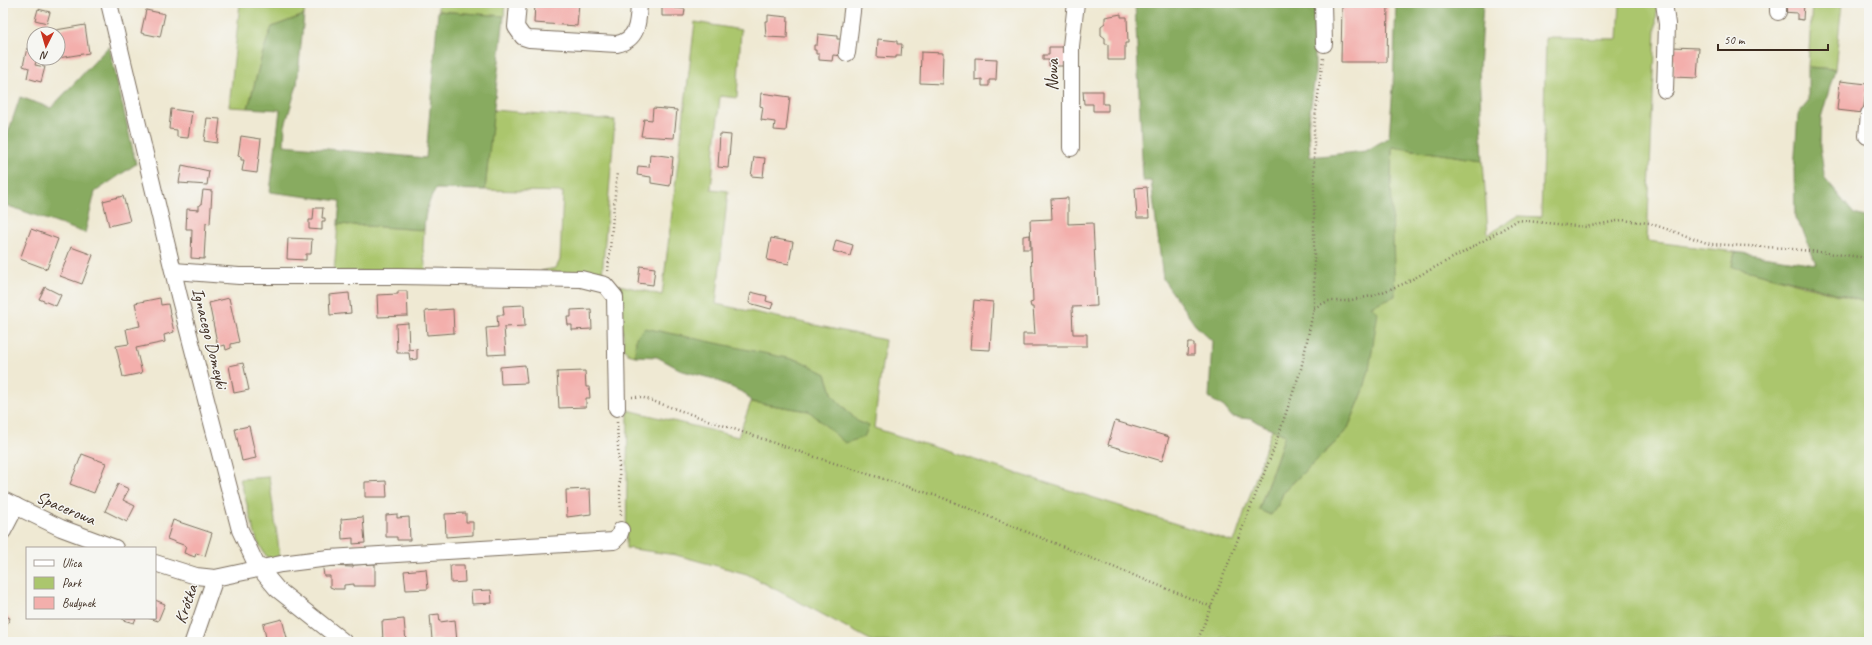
<svg xmlns="http://www.w3.org/2000/svg" width="1872" height="645" font-family="Caveat,sans-serif">
<rect width="100%" height="100%" fill="#f6f6f2"/>
<filter id="ink" filterUnits="userSpaceOnUse"><feTurbulence type="fractalNoise" baseFrequency=".025" numOctaves="2"/><feDisplacementMap in="SourceGraphic" scale="8" xChannelSelector="R" yChannelSelector="G"/><feConvolveMatrix kernelMatrix="1 2 1 2 8 2 1 2 1" color-interpolation-filters="sRGB"/></filter>
<filter id="wash" filterUnits="userSpaceOnUse"><feTurbulence type="fractalNoise" baseFrequency=".012" numOctaves="4" result="noise"/><feDisplacementMap in="SourceGraphic" scale="16" xChannelSelector="R" yChannelSelector="G"/><feGaussianBlur stdDeviation="0.9" result="paint"/><feColorMatrix in="noise" values="0 0 0 0 0 0 0 0 0 0 0 0 0 0 0 0 0 1.4 0 .05"/><feComposite in="paint" operator="in"/></filter>
<g filter="url(#wash)">
<rect width="100%" height="100%" fill="#efe9d3"/>
<g fill="#abc66d" stroke="#737846">
<path d="M240 3H305L304 15 272 27C261 53 256 81 248 108L229 107Z"/>
<path d="M438 3H505L504 16 438 11Z"/>
<path d="M1620 3H1657L1647 241 1735 252 1732 266 1869 303V642H1246L1223 637 1221 642H874L747 574 676 555 626 548 628 410 738 437 751 402 809 411 826 424 857 421 833 396 826 374 636 338 635 356 628 354 624 348 620 295 611 283 662 295 695 22 741 30 737 98 720 96 711 189 728 191 716 304 885 340 874 428 1233 542 1236 537 1272 429 1285 435 1259 509 1270 515 1278 505 1284 491 1338 440 1348 428 1363 392 1372 351 1371 306 1391 181 1392 147 1483 160 1488 234 1518 216 1541 217 1546 38 1618 39Z"/>
<path d="M1812 3H1842L1835 69 1808 67Z"/>
<path d="M493 110 615 120 602 276 541 271 556 268 560 260 563 192 485 190Z"/>
<path d="M338 224 424 230 423 249 426 271 334 272Z"/>
<path d="M269 477 280 557 268 559 257 541 240 479Z"/>
</g>
<g fill="#88ab60" stroke="#626a3f">
<path d="M1135 3H1315V77L1308 125 1310 157 1366 151 1389 137 1393 87 1396 3H1483L1479 69 1483 160 1392 147 1391 181 1395 296 1371 306 1378 312 1369 370 1363 392 1348 428 1338 440 1284 491 1278 505 1271 515 1259 510 1285 435 1250 419 1232 417 1224 407 1209 398 1212 341 1195 325 1163 279 1151 181H1143Z"/>
<path d="M438 11 504 16 485 190 436 189C427 203 425 214 424 230L338 224 340 201 270 192 280 110 248 108C256 81 261 53 272 27L304 15 297 85 285 126 284 145 426 158Z"/>
<path d="M109 46 136 164 95 192 85 233 3 204V148L20 97 51 108Z"/>
<path d="M1808 67 1835 69 1821 118 1820 147 1825 179 1854 214 1869 218V303L1804 284 1732 267 1735 252 1816 264 1803 231 1795 219 1794 169 1798 114 1808 102Z"/>
<path d="M645 328 801 361 826 374 833 396 857 421 869 426 864 437 845 443 809 411 751 402 746 394 714 379 683 371 657 357 635 356 636 337Z"/>
</g>
<g id="blocks">
<g fill="#f3afac">
<path d="M535 3H579L577 26 534 23Z"/>
<path d="M662 3H674V8L685 9 684 16H662Z"/>
<path d="M1342 3H1388L1387 62H1341Z"/>
<path d="M1784 3H1804L1803 20 1797 19V13L1783 12Z"/>
<path d="M38 9 50 12 47 23 35 20Z"/>
<path d="M146 10 165 14 160 37 141 33Z"/>
<path d="M1121 14V17H1127L1128 43H1125V60H1108V44H1105V38L1101 35V26L1105 23V17Z"/>
<path d="M768 15 788 17 787 38 766 37 765 21H768Z"/>
<path d="M85 25 89 53 58 58 56 30Z"/>
<path d="M818 34 837 36V39H844L843 56 833 55 832 61 819 60V54H816V50H814V45H817Z"/>
<path d="M878 39 897 41V44H902L901 56H896V58L877 57Z"/>
<path d="M1049 47H1066L1067 66H1049V60H1043V55H1049Z"/>
<path d="M1671 47 1699 48 1697 78 1673 77 1674 59H1670Z"/>
<path d="M27 48 34 50V58H37L35 65 45 67 41 82 27 78 29 68 23 66Z"/>
<path d="M921 52 943 53 942 84 920 83Z"/>
<path d="M975 58 997 59 996 80H989V86H982V79L975 80Z"/>
<path d="M1840 81 1867 84 1863 113 1837 110Z"/>
<path d="M1083 91H1103V104H1108V111H1093V104H1084Z"/>
<path d="M761 93 790 97 786 131 774 130 775 122 761 120 763 107 760 106Z"/>
<path d="M653 108 677 110 674 138 641 136 644 119 652 120Z"/>
<path d="M171 109 192 112 188 138 177 137V130L169 129Z"/>
<path d="M207 118 220 119 217 143 204 141Z"/>
<path d="M720 134 731 135 728 168 718 167Z"/>
<path d="M241 136 261 139 257 173 242 171 244 160H241V157L238 156Z"/>
<path d="M650 154 673 157 670 186 651 183V177L637 175 638 166 649 167Z"/>
<path d="M754 157 765 158 763 177 751 176Z"/>
<path d="M182 165 209 171 207 185 179 183Z"/>
<path d="M1147 187 1149 218H1137L1135 188Z"/>
<path d="M203 190 212 191 210 224 206 223 204 259 191 258 192 229H186L187 209 199 210V205H201Z"/>
<path d="M123 196 130 221 109 226 103 201Z"/>
<path d="M1068 198V224L1093 223 1097 306 1072 307 1073 334H1087V346H1023V334H1035L1033 307H1031L1030 303 1033 302 1030 220 1052 219 1051 199Z"/>
<path d="M314 208H323L322 218H325V221H322V230L309 229V220H313Z"/>
<path d="M31 229 58 239 47 269 20 259Z"/>
<path d="M1030 235V249H1023V236Z"/>
<path d="M288 238 312 239 311 254H306V260L287 259Z"/>
<path d="M771 238 793 242 789 264 767 260Z"/>
<path d="M836 240 853 245 850 256 833 251Z"/>
<path d="M71 247 93 255 82 284 60 276Z"/>
<path d="M640 266 655 268 653 285 638 283Z"/>
<path d="M45 287 61 295 56 306 39 299Z"/>
<path d="M398 291H407L408 316 378 317 377 295 398 294Z"/>
<path d="M751 292 767 296 766 301 773 303 771 309 749 303Z"/>
<path d="M349 293 351 313 330 315 329 295Z"/>
<path d="M160 298 161 305 168 304 174 332 164 335 165 342 136 348 142 373 123 377 116 346 129 344 126 329 140 326 135 303Z"/>
<path d="M229 298 239 342 231 344V348L226 350 225 345 218 347 209 303Z"/>
<path d="M974 300 993 302 990 350 970 349Z"/>
<path d="M524 305 525 326 504 327 506 354 488 355 486 328 498 327 497 315H504L503 306Z"/>
<path d="M453 309 454 333 427 335 425 311Z"/>
<path d="M591 309 592 329 572 330V325H568L567 317H571V310Z"/>
<path d="M408 323 409 350 417 349V359L410 360 409 353H397L396 324Z"/>
<path d="M1188 343H1194V355H1187Z"/>
<path d="M243 363 249 390 234 393 229 366Z"/>
<path d="M525 365 527 383 501 384 500 367Z"/>
<path d="M585 371 586 387H589L590 398H586V407L559 408 557 372Z"/>
<path d="M1115 421 1169 437 1162 461 1108 445Z"/>
<path d="M249 426 256 458 242 461 235 429Z"/>
<path d="M82 454 106 463 94 493 70 484Z"/>
<path d="M386 481 387 497H365V482Z"/>
<path d="M118 484 129 489 123 500 135 506 127 522 105 511Z"/>
<path d="M590 489 591 514 567 517 566 490Z"/>
<path d="M466 513V522H473V535L446 537 445 514Z"/>
<path d="M397 514V518L409 517 410 540H397V537H386V515Z"/>
<path d="M363 517 365 543 353 544V538L342 539 341 519Z"/>
<path d="M173 520 212 533 205 556 196 553 195 557 184 553 186 546 167 539Z"/>
<path d="M375 564V586H354V584L344 585V589H335L330 587V576H324L323 569 325 566 353 567V565Z"/>
<path d="M450 565H464L465 582 451 583Z"/>
<path d="M426 569 428 589 406 590 404 571Z"/>
<path d="M491 590 492 603 472 604 471 591Z"/>
<path d="M155 600 165 604 158 621 149 618H155Z"/>
<path d="M439 614 440 622 455 620 457 642H441V639L432 640 430 615Z"/>
<path d="M3 615 10 618 3 634Z"/>
<path d="M123 618H136L134 623 123 620Z"/>
<path d="M282 619 288 642H267L263 624Z"/>
<path d="M404 619 406 642H383L382 621Z"/>
</g>
</g>
</g>
<g filter="url(#ink)">
<use href="#blocks" fill-opacity="0" stroke="#7a6d5d" stroke-width="1"/>
<g fill="none" stroke-linecap="round" stroke-linejoin="round">
<g stroke="#7a6d5d" stroke-width="18">
<g id="minor">
<path d="M109 3 179 296 240 530 256 564 277 589 344 642"/>
<path d="M518 3 516 27 523 37 529 39 617 44C639 39 638 21 639 3"/>
<path d="M1323 3 1324 44"/>
<path d="M1664 3 1667 24 1665 90"/>
<path d="M1778 12V3"/>
<path d="M847 53 853 3"/>
<path d="M1867 136 1869 114"/>
<path d="M1071 148V46L1076 3"/>
<path d="M174 271 239 276H399L581 279 605 285 615 297 617 408"/>
<path d="M3 500 61 528 115 548"/>
<path d="M3 531 16 506"/>
<path d="M155 563 196 576 215 578 281 564 329 558 614 541 619 536 621 530"/>
<path d="M193 642 215 578"/>
</g>
</g>
<g stroke="#7a6d5d" stroke-width="2.5" stroke-dasharray="1 3" stroke-linecap="butt">
<path d="M608 271 617 172"/>
<path d="M1314 308 1328 301H1346L1372 296 1403 284 1466 251 1518 220 1586 227 1622 220 1649 223 1710 244 1784 248 1869 258"/>
<path d="M632 397H641L812 456 943 498 1212 607"/>
<path d="M617 422 621 515"/>
<path d="M1197 642 1273 451 1301 369 1314 308V126L1323 58"/>
</g>
<use href="#minor" stroke="#fff" stroke-width="16"/>
</g>
</g>
<g text-anchor="middle" dominant-baseline="central" stroke-width="3" stroke-linejoin="round" paint-order="stroke">
<g font-size="17" fill="#3b2a1e" stroke="#f6f6f2">
<text transform="translate(1052 75) rotate(-90)">Nowa</text>
<text transform="translate(210 338) rotate(76)">Ignacego Domeyki</text>
<text transform="translate(66 508) rotate(23)">Spacerowa</text>
<text transform="translate(186 604) rotate(-71)">Krótka</text>
</g>
</g>
<rect width="1872" height="645" fill="none" stroke="#f6f6f2" stroke-width="16"/>
<rect x="26" y="547" width="130" height="72" fill="#f6f6f2" stroke="#aba49d"/>
<rect x="34" y="560" width="20" height="6" fill="#ffffff" stroke="#aba49d"/>
<text x="62" y="567" font-size="12" fill="#3b2a1e">Ulica</text>
<rect x="34" y="577" width="20" height="12" fill="#abc66d" stroke="#aba49d"/>
<text x="62" y="587" font-size="12" fill="#3b2a1e">Park</text>
<rect x="34" y="597" width="20" height="12" fill="#f3afac" stroke="#aba49d"/>
<text x="62" y="607" font-size="12" fill="#3b2a1e">Budynek</text>
<g transform="translate(46 46) rotate(185)"><circle r="19" fill="#f6f6f2" stroke="#aba49d"/>
<path d="M0-3L7 15L0 10L-7 15Z" fill="#c8321e"/>
<text y="-6" font-size="11" font-weight="bold" text-anchor="middle" fill="#3b2a1e">N</text>
</g>
<path d="M1718 44v6h110v-6" fill="none" stroke="#3b2a1e" stroke-width="2"/>
<text x="1724" y="44" font-size="12" fill="#3b2a1e" stroke="#f6f6f2" stroke-width="3" paint-order="stroke">50 m</text>
</svg>
